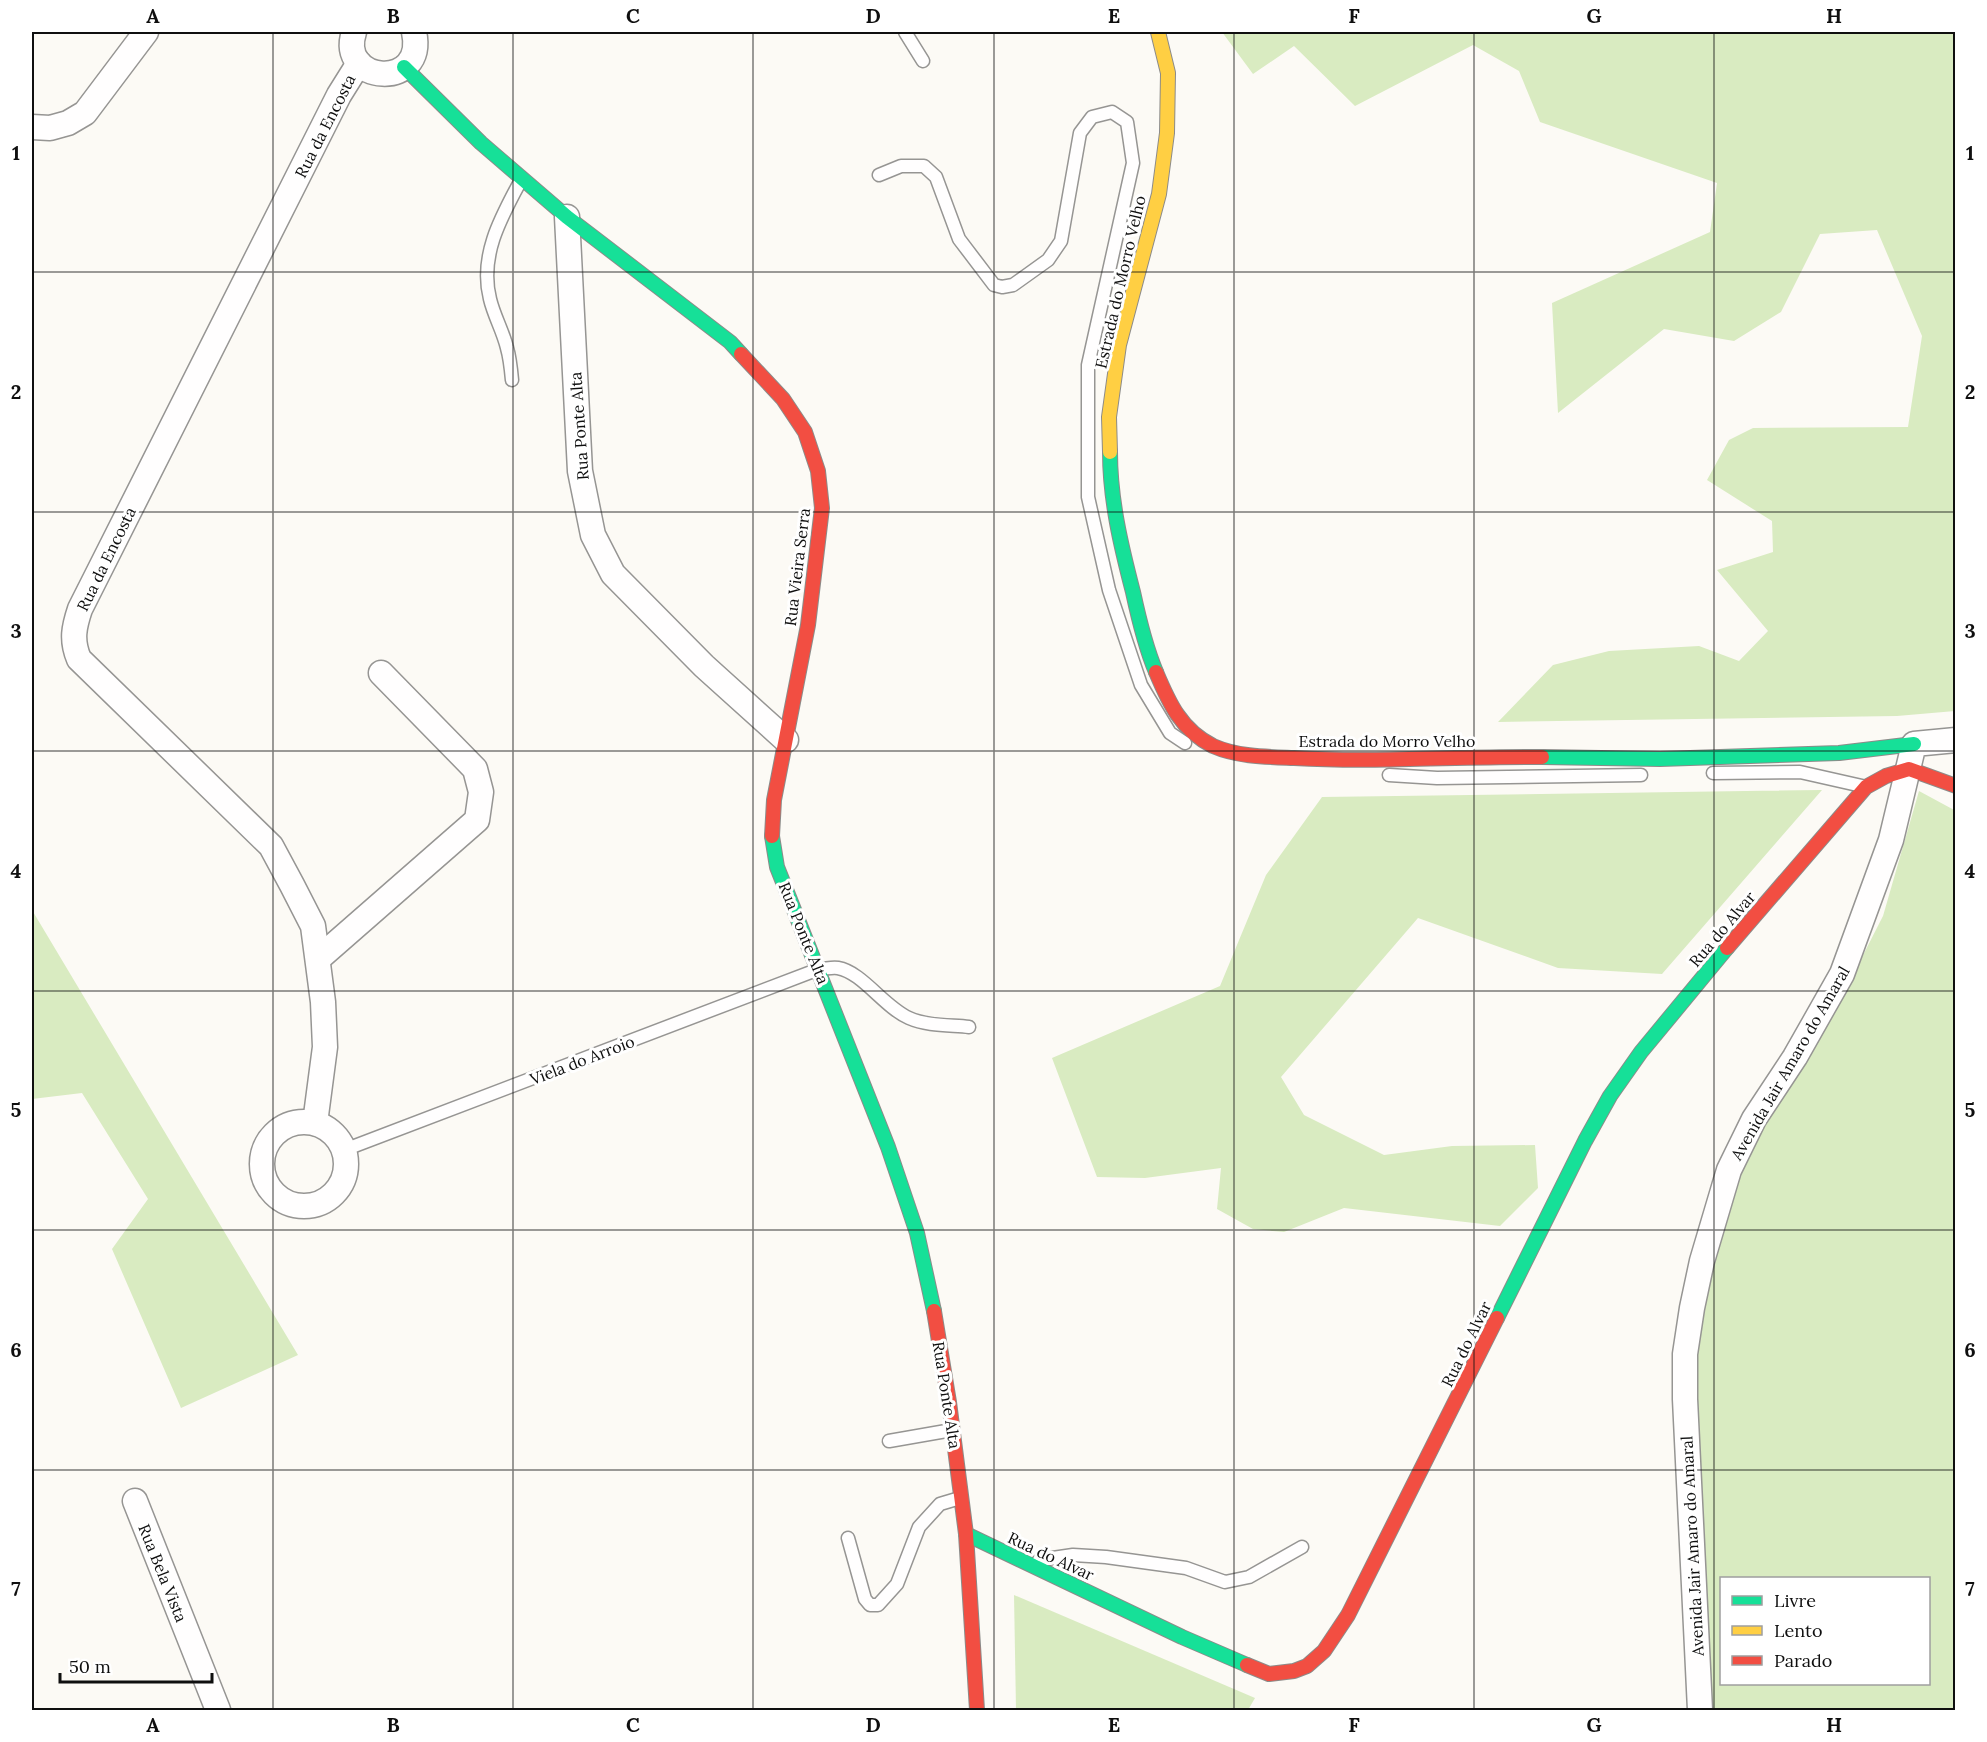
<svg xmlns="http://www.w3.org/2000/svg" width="1987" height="1742" font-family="Lora,serif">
<rect width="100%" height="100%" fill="#fcfaf5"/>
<g fill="#d9ebc1" fill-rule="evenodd">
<path d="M1222 32H1955V711L1897 716 1498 722 1553 665 1609 651 1699 646 1739 661 1768 631 1717 570 1773 552 1772 521 1707 480 1729 440 1753 428 1908 427 1922 336 1877 230 1820 234 1781 312 1734 341 1664 329 1558 413 1552 303 1710 232 1717 183 1540 122 1519 71 1473 45 1355 106 1294 46 1253 74Z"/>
<path d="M1822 790 1662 974 1558 968 1418 918 1281 1077 1304 1115 1384 1155 1452 1146 1535 1145 1538 1188 1500 1226 1344 1208 1284 1232 1253 1229 1217 1209 1221 1168 1145 1178 1097 1177 1052 1058 1220 986 1266 875 1322 797Z"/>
<path d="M1919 791 1956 811 1955 1710H1711L1695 1399 1696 1354 1703 1309 1712 1264 1740 1174 1763 1124 1834 1012 1883 916ZM1722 1578H1928V1684H1722Z"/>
<path d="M32 910 298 1355 181 1408 112 1249 148 1199 82 1093 32 1099Z"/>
<path d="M1014 1595 1255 1698 1248 1710H1016Z"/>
</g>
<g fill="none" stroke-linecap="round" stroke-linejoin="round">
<g stroke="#969593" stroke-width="15">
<g id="lane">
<path d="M905 32 923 61"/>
<path d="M879 175 901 166H924L936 177 959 239 994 285 1002 287 1013 285 1048 260 1061 241 1080 133 1092 117 1112 112 1127 122 1133 163 1088 365V497L1109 590 1141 685 1170 733 1185 743"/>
<path d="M512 380C511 369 510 358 507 348 503 331 494 316 490 299 479 256 501 217 521 180"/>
<path d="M1713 773 1800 772 1862 786"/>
<path d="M1389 775 1437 778 1641 775"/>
<path d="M344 1150 819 969C825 969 832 967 838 968 862 972 884 1007 909 1018 927 1026 950 1025 969 1027"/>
<path d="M889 1441 952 1430"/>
<path d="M848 1538 865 1599 870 1605H878L897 1584 919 1527 940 1504 960 1498"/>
<path d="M1039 1560 1073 1555 1106 1557 1186 1568 1225 1582 1249 1577 1302 1547"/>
</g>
</g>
<g stroke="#969593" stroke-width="27">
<g id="street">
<path d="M354 32C337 84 427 91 414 32"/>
<path d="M32 127 50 128 68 123 85 113 146 32"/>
<path d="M567 217 580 471 593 535 613 574 704 666 786 740"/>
<path d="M318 959 477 820 481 792 475 769 381 673"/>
<circle cx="304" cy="1164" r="42"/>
<path d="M315 1123 325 1047 323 1002 313 926 292 885 271 846 79 659C71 640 74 627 80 609L339 95 359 63"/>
<path d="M135 1501 218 1710"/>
<path d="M1700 1710 1685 1399V1354L1692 1308 1702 1261 1729 1170 1754 1119 1795 1057 1842 974 1891 840 1914 744 1956 740"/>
</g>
</g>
<g stroke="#8c8b89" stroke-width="16">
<g id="fast">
<path d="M404 67 481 143 567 217 730 342 741 354"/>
<path d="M1110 452C1110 500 1121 546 1133 592 1139 620 1145 646 1156 672"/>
<path d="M1542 757 1660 759 1839 753 1914 744"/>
<path d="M772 836 777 867 888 1147 917 1233 934 1311"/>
<path d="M1497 1318 1585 1141 1610 1096 1641 1052 1727 948"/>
<path d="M966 1534 1182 1637 1247 1665"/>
</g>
</g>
<g stroke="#8c8b89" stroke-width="16">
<path id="slow" d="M1110 452 1109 417 1119 345 1159 194 1167 133 1168 73 1158 32"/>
</g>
<g stroke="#8c8b89" stroke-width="16">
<g id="jam">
<path d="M741 354 783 399 805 432 818 471 822 508 808 625 774 800 772 836"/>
<path d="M1156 672C1169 703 1181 730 1213 746 1238 757 1268 757 1294 758 1377 763 1459 756 1542 757"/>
<path d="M1727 948 1866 787 1886 776 1909 769 1956 786"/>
<path d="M934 1311 949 1402 966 1534 977 1710"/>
<path d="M1247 1665 1269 1674 1294 1671 1307 1666 1324 1651 1348 1615 1497 1318"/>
</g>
</g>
<use href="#lane" stroke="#fffefe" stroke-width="12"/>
<use href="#street" stroke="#fffefe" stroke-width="24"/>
<use href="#fast" stroke="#16e098" stroke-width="14"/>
<use href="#slow" stroke="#ffcf43" stroke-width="14"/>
<use href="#jam" stroke="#f24e42" stroke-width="14"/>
</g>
<path fill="none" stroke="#0f0f0f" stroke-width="1.5" stroke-opacity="0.55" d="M273 32V1710M513 32V1710M753 32V1710M994 32V1710M1234 32V1710M1474 32V1710M1714 32V1710M32 272H1956M32 512H1956M32 751H1956M32 991H1956M32 1230H1956M32 1470H1956"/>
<g text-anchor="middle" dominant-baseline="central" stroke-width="6" stroke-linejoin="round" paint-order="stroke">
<g font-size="16" fill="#0f0f0f" stroke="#fff">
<text transform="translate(325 126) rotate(-63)">Rua da Encosta</text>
<text transform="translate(1120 282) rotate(-77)">Estrada do Morro Velho</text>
<text transform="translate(579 426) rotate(-94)">Rua Ponte Alta</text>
<text transform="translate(106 559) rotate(-64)">Rua da Encosta</text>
<text transform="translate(797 567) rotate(-83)">Rua Vieira Serra</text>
<text x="1387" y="741">Estrada do Morro Velho</text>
<text transform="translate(1722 929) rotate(-50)">Rua do Alvar</text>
<text transform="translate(804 933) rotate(68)">Rua Ponte Alta</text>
<text transform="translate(582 1060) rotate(-21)">Viela do Arroio</text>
<text transform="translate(1790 1063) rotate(-60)">Avenida Jair Amaro do Amaral</text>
<text transform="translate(1466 1344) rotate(-64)">Rua do Alvar</text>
<text transform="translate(947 1395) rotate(81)">Rua Ponte Alta</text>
<text transform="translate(1692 1546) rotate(-93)">Avenida Jair Amaro do Amaral</text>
<text transform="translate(1051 1556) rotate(25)">Rua do Alvar</text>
<text transform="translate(163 1573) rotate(68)">Rua Bela Vista</text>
</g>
</g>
<rect width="1987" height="1742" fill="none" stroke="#ffffff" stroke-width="66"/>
<rect x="1720" y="1577" width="210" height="108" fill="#ffffff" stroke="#9f9f9f" stroke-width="1.5"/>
<rect x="1732" y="1596" width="30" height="9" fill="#16e098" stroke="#9f9f9f" stroke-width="1.5"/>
<text x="1774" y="1607" font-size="18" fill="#0f0f0f">Livre</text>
<rect x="1732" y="1626" width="30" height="9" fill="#ffcf43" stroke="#9f9f9f" stroke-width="1.5"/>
<text x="1774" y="1637" font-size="18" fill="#0f0f0f">Lento</text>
<rect x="1732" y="1656" width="30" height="9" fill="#f24e42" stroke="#9f9f9f" stroke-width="1.5"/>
<text x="1774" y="1667" font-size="18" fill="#0f0f0f">Parado</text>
<path d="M60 1673v9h152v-9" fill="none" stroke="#0f0f0f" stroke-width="3"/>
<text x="69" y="1673" font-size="18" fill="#0f0f0f" stroke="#ffffff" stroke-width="4.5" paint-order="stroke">50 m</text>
<rect x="33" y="33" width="1921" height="1676" fill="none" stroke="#0f0f0f" stroke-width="2"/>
<g font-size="20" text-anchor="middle" font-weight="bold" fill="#0f0f0f">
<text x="153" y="23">A</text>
<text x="393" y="23">B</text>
<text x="633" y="23">C</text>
<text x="873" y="23">D</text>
<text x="1114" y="23">E</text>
<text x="1354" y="23">F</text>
<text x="1594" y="23">G</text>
<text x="1834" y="23">H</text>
<text x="16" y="160">1</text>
<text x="1970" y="160">1</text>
<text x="16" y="399">2</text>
<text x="1970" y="399">2</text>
<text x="16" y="638">3</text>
<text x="1970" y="638">3</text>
<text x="16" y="878">4</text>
<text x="1970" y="878">4</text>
<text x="16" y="1117">5</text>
<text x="1970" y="1117">5</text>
<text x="16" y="1357">6</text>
<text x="1970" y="1357">6</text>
<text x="16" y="1596">7</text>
<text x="1970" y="1596">7</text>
<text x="153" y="1732">A</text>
<text x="393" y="1732">B</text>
<text x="633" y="1732">C</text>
<text x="873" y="1732">D</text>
<text x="1114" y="1732">E</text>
<text x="1354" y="1732">F</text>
<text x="1594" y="1732">G</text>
<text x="1834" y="1732">H</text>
</g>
</svg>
